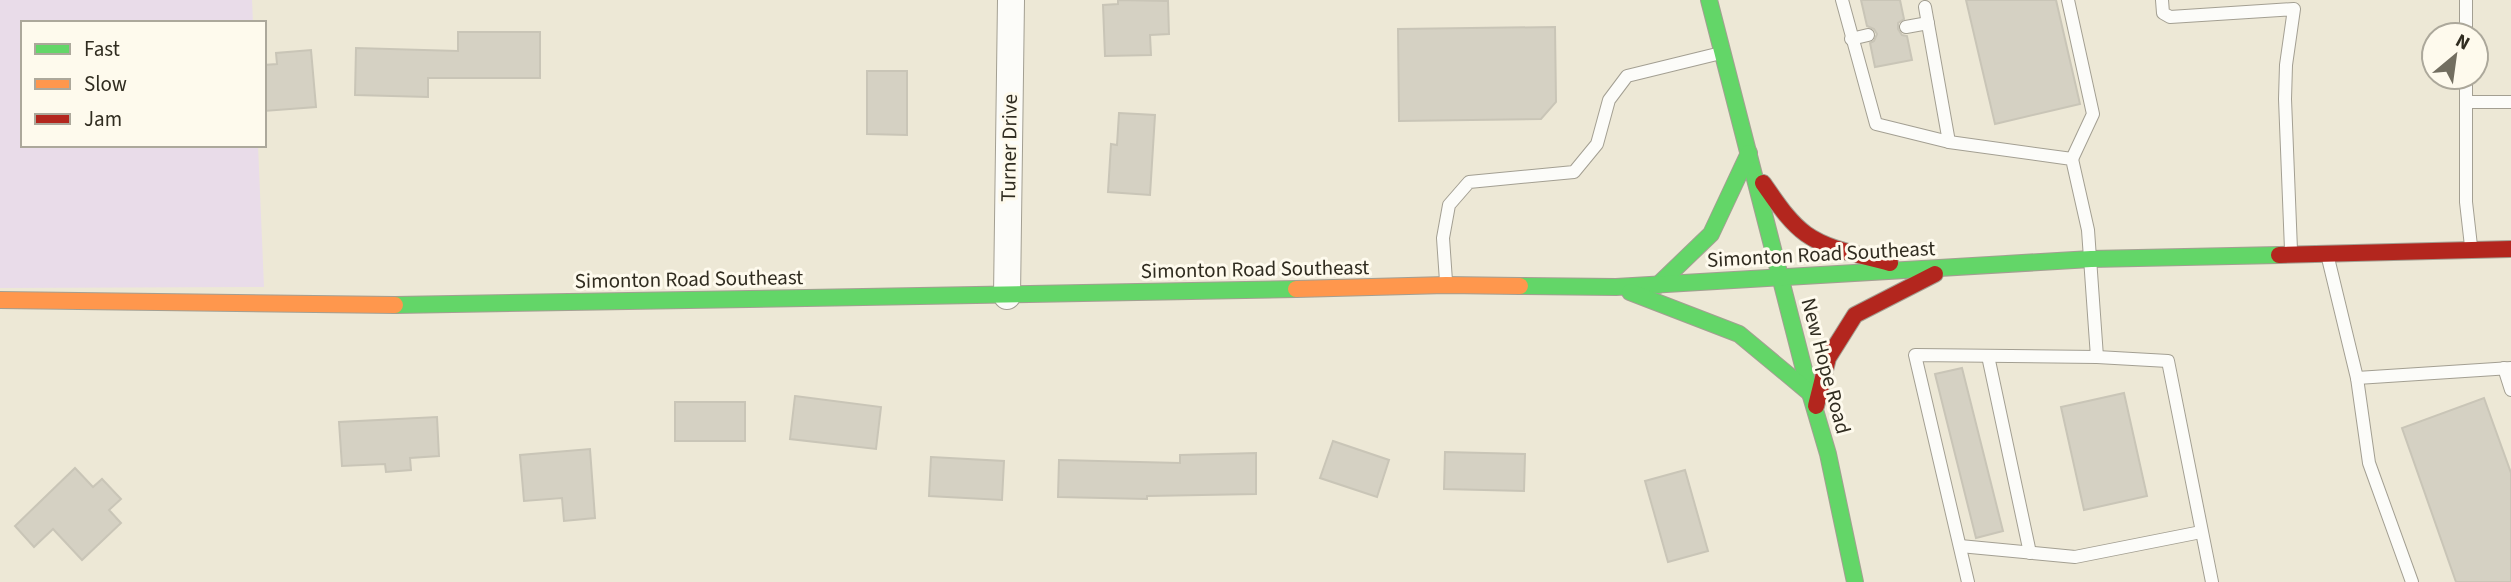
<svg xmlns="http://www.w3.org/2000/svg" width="2511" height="582" font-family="'Source Sans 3',sans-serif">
<rect width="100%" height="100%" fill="#ede8d6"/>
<path fill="#e9dce9" d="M0 0H252L253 23H23V145H258L264 287 0 288Z"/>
<g fill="#d5d1c3" stroke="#c9c5b7" stroke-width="2">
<path d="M1118 0 1168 1 1169 34 1150 35 1151 55 1105 56 1103 5 1118 4Z"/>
<path d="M1861 0H1900L1904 19 1898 23V29L1902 35 1907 36 1912 60 1875 67 1870 43 1874 41 1877 34 1874 29 1867 26Z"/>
<path d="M1966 0H2056L2080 104 1995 124Z"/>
<path d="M1555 27 1556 102 1541 119 1399 121 1398 29Z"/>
<path d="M458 32H540V78H428V97L355 95 356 48 458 51Z"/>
<path d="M311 50 316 107 264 111V65L277 64 276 53Z"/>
<path d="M867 71H907V135L867 134Z"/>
<path d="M1119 113 1155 115 1150 195 1108 192 1111 144 1117 145Z"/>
<path d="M1962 368 2003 531 1976 538 1935 374Z"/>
<path d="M2124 393 2147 496 2084 510 2061 407Z"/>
<path d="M795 396 881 407 876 449 790 439Z"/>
<path d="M2484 398 2511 473V582H2456L2402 428Z"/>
<rect x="675" y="402" width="70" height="39"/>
<path d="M437 417 439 456 410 458 411 470 386 472 385 464 342 466 339 422Z"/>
<path d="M1333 441 1389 460 1377 497 1320 478Z"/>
<path d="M590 449 595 518 564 521 562 498 524 501 520 455Z"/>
<path d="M1445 452 1525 454 1524 491 1444 489Z"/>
<path d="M1256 453V494L1147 496V499L1058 497 1059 460 1180 463V455Z"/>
<path d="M931 457 1004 461 1002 500 929 496Z"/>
<path d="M75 468 93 487 102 479 121 499 109 510 121 523 82 560 53 529 34 547 15 526Z"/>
<path d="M1685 470 1708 551 1668 562 1645 481Z"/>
</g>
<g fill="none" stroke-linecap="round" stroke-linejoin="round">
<g stroke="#a39f92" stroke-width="14">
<g id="lane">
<path d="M1842 0 1876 124 1949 142 2072 159 2088 230 2097 357 1915 355 1968 582"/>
<path d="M2068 0 2093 114 2072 159"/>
<path d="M2162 0 2163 13 2170 17 2294 9 2286 65 2285 99 2291 250"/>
<path d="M2466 0V35"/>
<path d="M1925 7 1949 142"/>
<path d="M1906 27 1928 23"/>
<path d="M1851 39 1868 35"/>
<path d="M2466 77V202L2471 246"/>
<path d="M2466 102H2511"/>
<path d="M2328 258 2357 378 2369 463 2412 582"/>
<path d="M1446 281 1443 238 1449 205 1469 182 1574 172 1597 144 1609 100 1627 76 1721 53"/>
<path d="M1988 356 2030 553"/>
<path d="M2097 357 2168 361 2212 582"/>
<path d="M2504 368 2511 390"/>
<path d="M2357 378 2511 368"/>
<path d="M1960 546 2075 557 2201 532"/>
</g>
</g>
<g stroke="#a39f92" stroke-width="28">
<path id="street" d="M1007 296 1011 0"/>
</g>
<g stroke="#a39f92" stroke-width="18">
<g id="fast">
<path d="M1709 0 1810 393 1828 454 1855 582"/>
<path d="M1658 285 1711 234 1749 153"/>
<path d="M1520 286 1616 287 2091 259 2279 255"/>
<path d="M1630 292 1739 334 1810 393"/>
<path d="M395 305C695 299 996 296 1296 289"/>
</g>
</g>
<g stroke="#a39f92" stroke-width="18">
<g id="slow">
<path d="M1296 289 1446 285 1520 286"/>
<path d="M0 300 395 305"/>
</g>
</g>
<g stroke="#a39f92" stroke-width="18">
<g id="jam">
<path d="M1763 183C1776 201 1788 221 1806 234 1830 251 1863 255 1890 263"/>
<path d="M2279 255 2511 249"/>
<path d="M1816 406 1828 358 1855 315 1935 274"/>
</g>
</g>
<use href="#lane" stroke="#fcfcf9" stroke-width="12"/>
<use href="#street" stroke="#fcfcf9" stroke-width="26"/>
<use href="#fast" stroke="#63d668" stroke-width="16"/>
<use href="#slow" stroke="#ff974d" stroke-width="16"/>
<use href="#jam" stroke="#b3261e" stroke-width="16"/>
</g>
<g text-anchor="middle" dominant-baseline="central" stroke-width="6" stroke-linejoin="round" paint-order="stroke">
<g font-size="21" fill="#302c20" stroke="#fefaed">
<text transform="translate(1009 148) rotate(-89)">Turner Drive</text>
<text transform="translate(1821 254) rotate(-3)">Simonton Road Southeast</text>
<text transform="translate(1255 269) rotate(-1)">Simonton Road Southeast</text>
<text transform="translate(689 279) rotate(-1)">Simonton Road Southeast</text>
<text transform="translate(1826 366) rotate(75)">New Hope Road</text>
</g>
</g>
<rect x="21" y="21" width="245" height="126" fill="#fefaed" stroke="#aca89b" stroke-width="2"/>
<rect x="35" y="44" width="35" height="10" fill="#63d668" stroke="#aca89b" stroke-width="2"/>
<text x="84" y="56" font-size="21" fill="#302c20">Fast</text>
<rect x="35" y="79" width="35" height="10" fill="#ff974d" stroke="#aca89b" stroke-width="2"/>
<text x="84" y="91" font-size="21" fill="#302c20">Slow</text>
<rect x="35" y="114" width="35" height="10" fill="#b3261e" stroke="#aca89b" stroke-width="2"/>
<text x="84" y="126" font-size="21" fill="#302c20">Jam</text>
<g transform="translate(2455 56) rotate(29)"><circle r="33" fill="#fefaed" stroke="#aca89b" stroke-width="2"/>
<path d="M0-5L12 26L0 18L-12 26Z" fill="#726e60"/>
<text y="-10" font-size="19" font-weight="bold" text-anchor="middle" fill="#302c20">N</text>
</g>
</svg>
